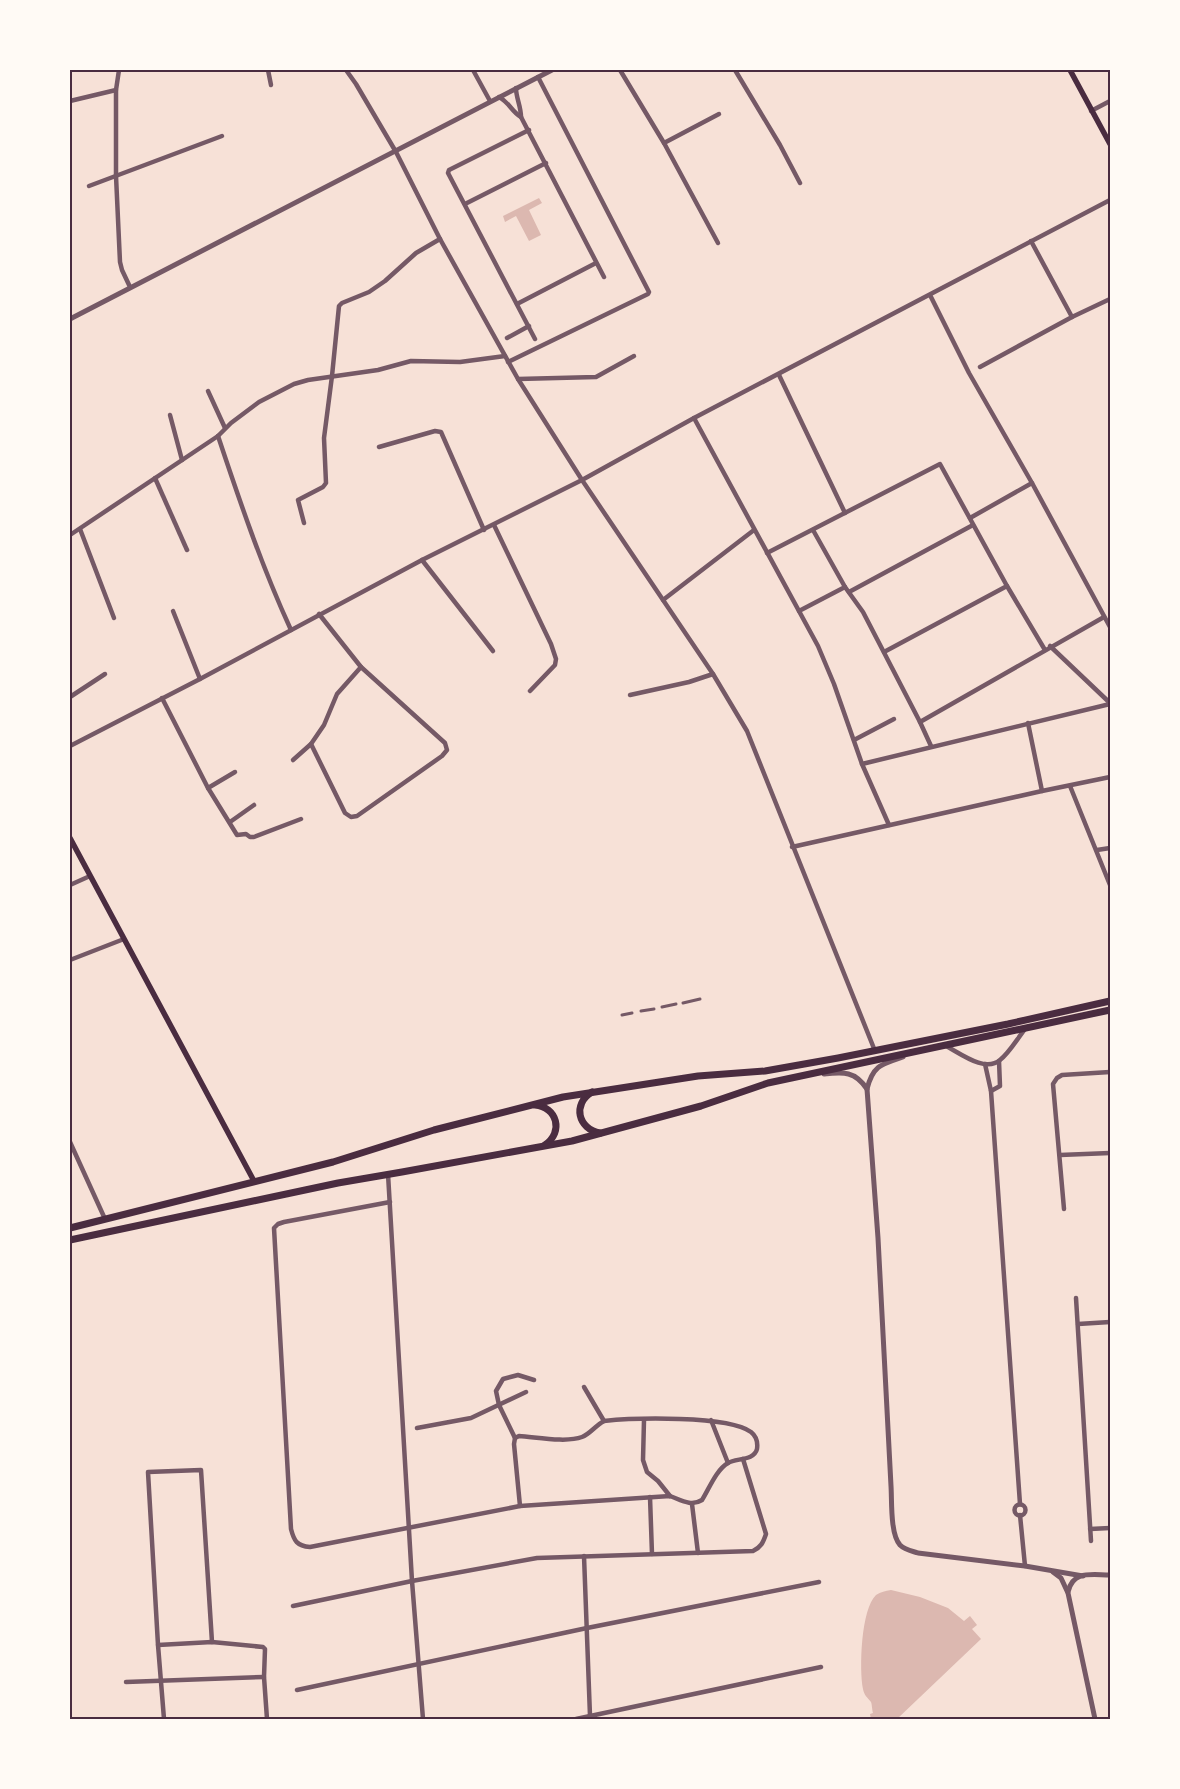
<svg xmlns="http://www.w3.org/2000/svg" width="1180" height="1789" font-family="'DM Sans',sans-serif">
<rect width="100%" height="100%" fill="#f7e1d7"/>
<g fill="#dcb8b0">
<path d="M539 198 542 203 529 210 541 235 529 241 516 216 505 222 503 216Z"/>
<path d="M891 1590 920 1597 948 1608 964 1621 970 1616 977 1625 972 1629 981 1639 897 1719H871L870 1714 873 1713C872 1710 872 1704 871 1702 867 1697 864 1695 863 1689 859 1669 861 1609 876 1595 881 1592 885 1591 891 1590Z"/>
</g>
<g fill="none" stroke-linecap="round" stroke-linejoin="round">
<g stroke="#755966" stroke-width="3">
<path d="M683 1003 700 999"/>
<path d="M662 1007 676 1004"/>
<path d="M641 1011 654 1009"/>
<path d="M622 1015 632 1013"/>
</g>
<g stroke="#755966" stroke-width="4.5">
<path d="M119 70 116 90V176L120 262 122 270 130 287"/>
<path d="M268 70 271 85"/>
<path d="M346 70 356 84 396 152 440 239 518 379 582 480 713 674 747 731 875 1051"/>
<path d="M473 70 490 101"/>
<path d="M620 70 664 143 718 243"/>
<path d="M735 70 780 145 800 183"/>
<path d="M516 88C516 98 521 106 521 117L604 277"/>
<path d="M499 97C510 103 511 111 521 117"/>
<path d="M70 101 116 90"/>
<path d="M1091 111 1110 101"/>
<path d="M529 130 449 170 448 173 535 339"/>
<path d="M664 143 719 114"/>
<path d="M89 186 222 136"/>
<path d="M465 204 546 163"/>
<path d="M1031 241 1072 317"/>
<path d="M930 295 969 373 1032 483 1110 627"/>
<path d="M517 304 596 263"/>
<path d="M507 338 529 326"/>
<path d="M508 362 648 294 649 292 538 77"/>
<path d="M980 367 1072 317 1110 299"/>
<path d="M779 375 845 513"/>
<path d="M518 379 596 377 634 356"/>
<path d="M208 391 225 428"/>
<path d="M170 415 182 460"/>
<path d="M694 418 818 646 834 684 862 764 889 825"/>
<path d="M218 436C240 502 262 567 291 630"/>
<path d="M379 447 435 431 441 432 484 530"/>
<path d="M155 478 187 550"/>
<path d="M970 518 1032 483"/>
<path d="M304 523 298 500 323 487 326 483 324 438 332 376 339 306 342 303 369 292 385 281 416 253 440 239"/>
<path d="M494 525 551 644 556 659 555 665 530 691"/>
<path d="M80 529 114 618"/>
<path d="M813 530 845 587 863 612 920 722 931 746"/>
<path d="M70 535 218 436 231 423 259 402 294 384 308 380 378 370 411 361 460 362 505 356"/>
<path d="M767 553 940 464 1007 586 1045 650"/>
<path d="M422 560 493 651"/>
<path d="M849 592 973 525"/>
<path d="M663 600 754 530"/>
<path d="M173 611 200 679"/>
<path d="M799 611 845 587"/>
<path d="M1050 646 1110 703"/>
<path d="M884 652 1007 586"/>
<path d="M630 695 689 682 713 674"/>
<path d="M70 697 105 674"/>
<path d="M162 698 208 788 237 835 246 834 250 837H254L301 819"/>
<path d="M920 722 1104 617"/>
<path d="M1028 723 1042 791"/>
<path d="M854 740 894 719"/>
<path d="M311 744 345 813 351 817 357 816 442 756 447 750 445 743 361 667 319 614"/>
<path d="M70 746 200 679 422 560 582 480 694 418 1110 200"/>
<path d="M293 760 311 744 324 725 337 694 361 667"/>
<path d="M862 764 1110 704"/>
<path d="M1070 786 1110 885"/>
<path d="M208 788 235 772"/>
<path d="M230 822 254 805"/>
<path d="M792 847 1042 791 1110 777"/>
<path d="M1097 850 1110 848"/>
<path d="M70 885 90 876"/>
<path d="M70 960 124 939"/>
<path d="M946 1046C960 1053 985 1073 1000 1060 1010 1052 1017 1039 1025 1029"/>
<path d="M985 1064 991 1091 1020 1504"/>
<path d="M991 1091 1000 1086 999 1061"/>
<path d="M70 1142 105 1219"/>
<path d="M1060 1155 1110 1153"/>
<path d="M388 1174 412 1581 423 1719"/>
<path d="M390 1202 284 1222 278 1224 274 1228 291 1529C294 1541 297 1546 310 1547L520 1506 670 1496C681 1500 691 1507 702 1500 709 1489 716 1470 728 1463 736 1458 754 1461 757 1449 758 1442 756 1436 751 1432 728 1415 633 1418 604 1421 595 1426 590 1434 582 1437 566 1443 536 1437 519 1436L515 1438"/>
<path d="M1064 1209 1053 1084 1057 1078 1062 1075 1110 1072"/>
<path d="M1076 1298 1091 1541"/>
<path d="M1078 1324 1110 1322"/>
<path d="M584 1387 604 1421"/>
<path d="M644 1420 643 1460 647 1472 658 1481 670 1496"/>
<path d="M711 1420 728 1463"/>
<path d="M417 1428 471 1418 526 1392"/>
<path d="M650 1497 652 1554"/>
<path d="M692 1504 698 1553"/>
<circle cx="1020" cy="1510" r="5.5"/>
<path d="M520 1506 514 1444 515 1438 499 1405 496 1391 503 1379 518 1375 534 1380"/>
<path d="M1020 1515 1025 1566"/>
<path d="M1090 1529 1110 1528"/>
<path d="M584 1556 590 1716"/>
<path d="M293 1606 412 1581 537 1558 753 1551C761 1547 763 1543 766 1534L743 1459"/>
<path d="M158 1645 212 1642 263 1647 265 1649 264 1677 267 1719"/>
<path d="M126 1682 264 1677"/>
<path d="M297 1690 587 1628 819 1582"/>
<path d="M164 1719 158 1645 148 1472 201 1470 212 1642"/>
<path d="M576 1719 821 1667"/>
</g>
<g stroke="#755966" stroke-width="5">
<path d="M70 319 552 70"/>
<path d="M903 1057C882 1064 873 1065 867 1089L878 1238 891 1486C892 1500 890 1534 900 1545 905 1550 912 1551 918 1553L1025 1566 1083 1576"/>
<path d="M824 1074C844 1072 855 1071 867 1089"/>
<path d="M1053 1572 1061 1578 1068 1593 1095 1719"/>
<path d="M1068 1592C1073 1570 1091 1575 1110 1575"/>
</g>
<g stroke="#4a2c40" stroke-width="5.5">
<path d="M1070 70 1110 144"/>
<path d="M70 838 254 1181"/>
</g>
<g stroke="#4a2c40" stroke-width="7">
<path d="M592 1092C572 1104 578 1129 600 1133"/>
<path d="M535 1105C557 1107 564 1132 545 1145"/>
<path d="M70 1228 333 1162 434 1130 563 1097 698 1076 765 1071 838 1058 1008 1024 1110 1001"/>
<path d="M70 1240 338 1183 402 1172 572 1141 701 1106 768 1083 1110 1010"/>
</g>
</g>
<rect width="1180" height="1789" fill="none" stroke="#fffaf5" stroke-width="142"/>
<rect x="71" y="71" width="1038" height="1647" fill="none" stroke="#4a2c40" stroke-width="2"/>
</svg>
